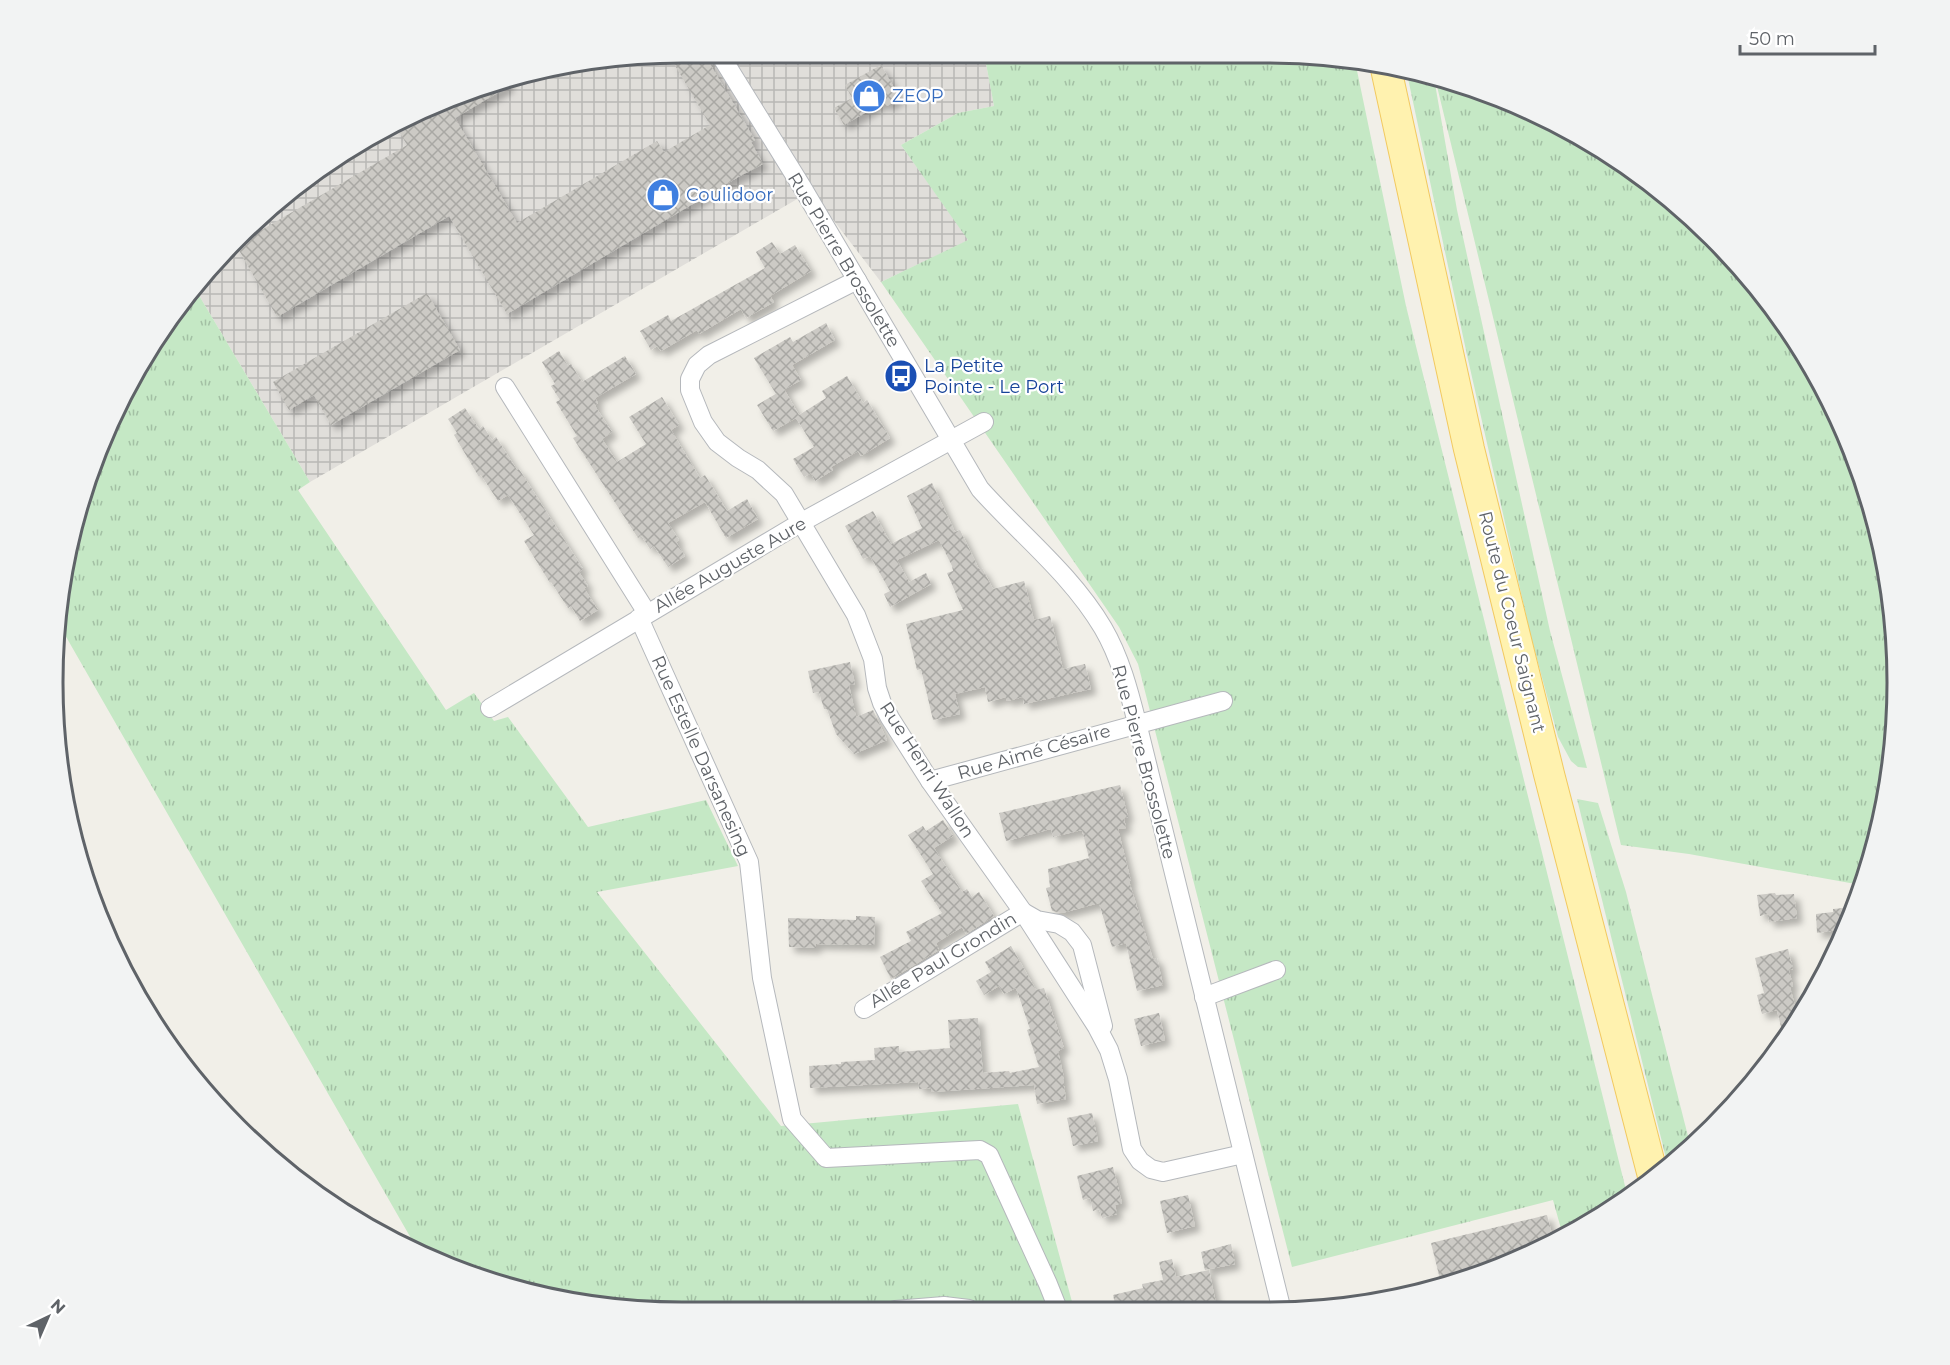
<svg xmlns="http://www.w3.org/2000/svg" width="1950" height="1365" font-family="Montserrat,sans-serif">
<defs>
<pattern id="industrial-grid" width="8" height="8" patternUnits="userSpaceOnUse" patternTransform="scale(1.5)"><rect width="8" height="8" fill="#e0deda"/><path d="M0 4h8M4 0v8" fill="none" stroke="#b9b8b5"/></pattern>
<pattern id="grass-tufts" width="24" height="20" patternUnits="userSpaceOnUse" patternTransform="scale(1.5)"><rect width="24" height="20" fill="#c5e8c5"/><path d="M3 7l-1-3M5 7V3M7 7l1-3M15 17l-1-3M17 17v-4M19 17l1-3" fill="none" stroke="#a3c0a4"/></pattern>
<pattern id="building-cross-hatch" width="8" height="8" patternUnits="userSpaceOnUse" patternTransform="scale(1.5)"><rect width="8" height="8" fill="#cccac5"/><path d="M0 0l8 8M0 8l8-8" fill="none" stroke="#a9a8a4"/></pattern>
<filter id="shadow"><feDropShadow dx="5.5" dy="5.5" stdDeviation="3" flood-color="#0004"/></filter>
</defs>
<rect width="100%" height="100%" fill="#f1efe8"/>
<path fill="url(#industrial-grid)" d="M683 53H984L994 106 958 113 901 145 969 240 881 282 811 191 310 482 194 287 209 267 333 158 404 117 519 74Z"/>
<g fill="url(#grass-tufts)">
<path d="M984 53H1268L1355 61 1406 306 1627 1194 1563 1236 1553 1200 1292 1267 1138 664 1119 627 881 282 968 240 901 145 958 113 994 106Z"/>
<path d="M1406 69 1434 78 1457 210 1550 631 1587 768 1578 767 1571 761 1558 737 1530 633 1467 355Z"/>
<path d="M1435 78 1508 100 1582 137 1651 183 1741 267 1813 367 1864 480 1892 600 1896 723 1876 845 1861 885 1689 854 1621 845Z"/>
<path d="M194 287 310 482 298 490 446 710 474 693 494 721 508 717 588 827 706 800 738 866 597 892 781 1126 1018 1104 1074 1309H991L984 1301 642 1311 520 1291 420 1254 57 621 58 601 101 441 137 367Z"/>
<path d="M1577 799 1598 803 1626 892 1691 1148 1683 1156 1668 1166Z"/>
</g>
<g fill="url(#building-cross-hatch)" filter="url(#shadow)">
<path d="M689 52H703L755 140 751 142 763 164 740 176 507 314 449 216 277 317 236 245 407 145 394 123 404 117 506 79 509 86 455 118 517 223 657 141 664 152 710 125 673 62Z"/>
<path d="M881 65 900 98 887 106 884 102 844 125 834 108 852 98 845 85Z"/>
<path d="M772 242 780 254 795 245 811 271 770 296 774 302 746 318 741 309 699 334 697 330 661 351 657 346 651 350 640 331 668 315 671 321 765 268 756 252Z"/>
<path d="M427 293 460 350 331 425 314 395 289 410 273 382Z"/>
<path d="M826 323 835 340 792 365 801 380 776 394 754 358 790 337 793 342Z"/>
<path d="M559 351 568 366 571 364 582 382 625 356 636 374 595 398 598 403 595 406 612 432 602 439 617 462 646 444 629 417 662 397 679 425 671 430 700 478 705 475 727 511 747 499 758 519 726 538 705 502 668 523 679 540 676 542 685 556 668 567 654 546 650 549 641 535 638 538 573 438 577 436 556 402 560 400 551 386 555 384 542 362Z"/>
<path d="M847 376 863 403 867 400 890 438 861 456 858 451 831 467 833 470 815 481 811 473 804 477 793 459 814 447 796 418 773 431 757 405 784 389 799 415 826 398 822 391Z"/>
<path d="M465 408 479 429 483 426 492 440 496 437 517 470 519 469 583 569 579 572 588 586 584 588 598 610 580 621 571 606 568 608 551 582 550 583 524 541 534 535 508 495 498 501 481 475 479 477 454 435 457 433 448 419Z"/>
<path d="M932 483 955 532 960 530 979 569 982 568 993 589 1024 581 1034 620 1050 616 1063 669 1085 664 1091 689 1024 704 1023 697 1007 701 1006 697 988 702 985 687 955 694 960 714 933 720 921 669 917 670 906 624 963 610 947 573 953 571 952 566 939 540 897 560 909 582 926 573 931 584 890 607 884 594 890 591 870 556 863 559 845 526 873 511 891 544 922 528 907 496Z"/>
<path d="M850 662 855 684 849 685 856 717 873 710 887 740 854 754 836 734 827 709H824L819 692 813 693 808 671Z"/>
<path d="M1120 785 1128 817 1124 818 1126 828 1118 829 1131 881H1129L1153 959 1157 958 1163 985 1137 991 1126 943 1112 947 1099 903 1062 913 1052 911 1046 888 1050 887 1048 869 1089 858 1082 830 1053 837 1051 829 1006 841 999 813Z"/>
<path d="M943 820 953 836 934 848 962 892 967 889 972 897 979 892 994 916 966 934 962 927 936 943 939 950 891 979 880 957 911 941 906 932 942 913 921 881 933 874 908 835 923 826 926 831Z"/>
<path d="M1775 893 1776 895 1794 894 1797 918 1769 922 1768 914 1760 916 1757 895Z"/>
<path d="M1853 907 1845 929 1817 933 1816 914 1833 912V909Z"/>
<path d="M856 916 875 917 874 945 816 944V948L789 947 788 918 856 920Z"/>
<path d="M1011 946 1036 990 1044 988 1064 1048 1058 1051 1064 1078 1063 1079 1066 1099 1037 1104 1034 1085 931 1092V1088L919 1089 918 1082 810 1088 809 1066 841 1064V1062L875 1060 874 1048 899 1046V1052L950 1048 948 1020 978 1018 983 1073 1009 1071 1010 1073 1039 1067 1027 1030 1030 1029 1016 988 1004 994 999 986 984 995 976 981 991 972 985 962Z"/>
<path d="M1788 949 1793 969 1789 970 1793 986 1790 987 1798 1017 1794 1023 1781 1027 1777 1010 1762 1014 1757 995 1764 993 1755 958Z"/>
<path d="M1159 1013 1165 1040 1141 1046 1134 1019Z"/>
<path d="M1092 1113 1098 1141 1073 1146 1067 1118Z"/>
<path d="M1113 1167 1122 1203 1115 1205 1117 1214 1102 1218 1099 1209 1093 1211 1090 1198 1083 1200 1077 1176Z"/>
<path d="M1188 1195 1195 1226 1167 1233 1160 1201Z"/>
<path d="M1547 1215 1554 1242 1546 1248 1442 1287 1431 1243Z"/>
<path d="M1231 1244 1235 1264 1205 1270 1201 1252Z"/>
<path d="M1172 1259 1176 1277 1209 1270 1217 1308H1147V1305L1130 1308H1116L1113 1295 1143 1288 1142 1284 1163 1280 1159 1262Z"/>
</g>
<g fill="none" stroke-linecap="round" stroke-linejoin="round">
<g stroke="#b5b8bc" stroke-width="20">
<g id="minor">
<path d="M719 53 802 187 980 489C1021 535 1071 574 1103 628 1120 657 1129 691 1137 723L1281 1307"/>
<path d="M857 280 709 355 697 365 690 379V390L703 422 717 442 738 458 758 470 784 494 856 615 873 659 877 688 882 703 890 718 930 781 1023 912 1097 1027 1109 1050 1118 1079 1132 1149 1140 1161 1151 1169 1163 1172 1243 1154"/>
<path d="M505 387 647 613"/>
<path d="M639 618 749 862 762 978 792 1119 826 1158 980 1150 989 1155 1048 1284 1058 1309"/>
<path d="M490 708 800 523 984 422"/>
<path d="M930 781 1223 701"/>
<path d="M1204 997 1276 970"/>
<path d="M864 1009 1023 912 1037 920 1059 924 1072 932 1082 945 1103 1026"/>
<path d="M895 1310 944 1306 969 1309"/>
</g>
</g>
<g stroke="#f2c960" stroke-width="32">
<path id="primary" d="M1385 64 1469 449 1549 774 1653 1176"/>
</g>
<use href="#minor" stroke="#fff" stroke-width="18"/>
<use href="#primary" stroke="#fff2af" stroke-width="30"/>
</g>
<defs>
<g id="shop-disc" transform="scale(1.725)"><circle r="9.5" fill="#3f7fe0" stroke="#fff"/><path d="M-5-2.5h2.3a2.7 3.5 0 0 1 5.4 0H5L5.5 6h-11ZM-1.5-2.5h3a1.5 2.3 0 0 0-3 0Z" fill="#fff"/></g>
<g id="bus-disc" transform="scale(1.725)"><circle r="9.5" fill="#1a4fb4" stroke="#fff"/><path d="M-5-6H5V4H4V6H2V4H-2V6H-4V4H-5ZM-3.5-4V0h7V-4ZM-3.5 1.2v1.5H-2V1.2ZM2 1.2v1.5H3.5V1.2Z" fill="#fff"/></g>
</defs>
<g fill-rule="evenodd">
<use href="#shop-disc" x="869" y="96"/>
<use href="#shop-disc" x="663" y="195"/>
<use href="#bus-disc" x="901" y="376"/>
</g>
<g text-anchor="middle" dominant-baseline="central" stroke-width="4.5" stroke-linejoin="round" paint-order="stroke">
<g font-size="18" fill="#366cbe" stroke="#fff" text-anchor="start">
<text x="892" y="96">ZEOP</text>
<text x="686" y="195">Coulidoor</text>
</g>
<g font-size="18" fill="#5f6368" stroke="#fff">
<text transform="translate(844 260) rotate(59)">Rue Pierre Brossolette</text>
<text transform="translate(730 565) rotate(-30)">Allée Auguste Aure</text>
<text transform="translate(1512 622) rotate(76)">Route du Coeur Saignant</text>
<text transform="translate(1034 752) rotate(-16)">Rue Aimé Césaire</text>
<text transform="translate(701 756) rotate(66)">Rue Estelle Darsanesing</text>
<text transform="translate(1144 762) rotate(75)">Rue Pierre Brossolette</text>
<text transform="translate(927 770) rotate(57)">Rue Henri Wallon</text>
<text transform="translate(943 960) rotate(-31)">Allée Paul Grondin</text>
</g>
<g font-size="18" fill="#164399" stroke="#fff" text-anchor="start">
<text x="924" y="366">La Petite<tspan x="924" dy="21">Pointe - Le Port</tspan></text>
</g>
</g>
<path d="M0 0H1950V1365H0ZM682 63H1268A619 619 0 0 1 1887 682V683A619 619 0 0 1 1268 1302H682A619 619 0 0 1 63 683V682A619 619 0 0 1 682 63Z" fill="#f2f3f3" fill-rule="evenodd"/>
<path fill="none" stroke="#5f6368" stroke-width="3" d="M682 63H1268A619 619 0 0 1 1887 682V683A619 619 0 0 1 1268 1302H682A619 619 0 0 1 63 683V682A619 619 0 0 1 682 63Z"/>
<g transform="translate(48 1317) rotate(44)" stroke="#ffffff" stroke-width="4.5" paint-order="stroke">
<path d="M0-4.5L10 22L0 15L-10 22Z" fill="#5f6368"/>
<text y="-9" font-size="16" font-weight="bold" text-anchor="middle" fill="#5f6368">N</text>
</g>
<path d="M1740 45v9h135v-9" fill="none" stroke="#5f6368" stroke-width="3"/>
<text x="1749" y="45" font-size="18" fill="#5f6368" stroke="#ffffff" stroke-width="4.5" paint-order="stroke">50 m</text>
</svg>
